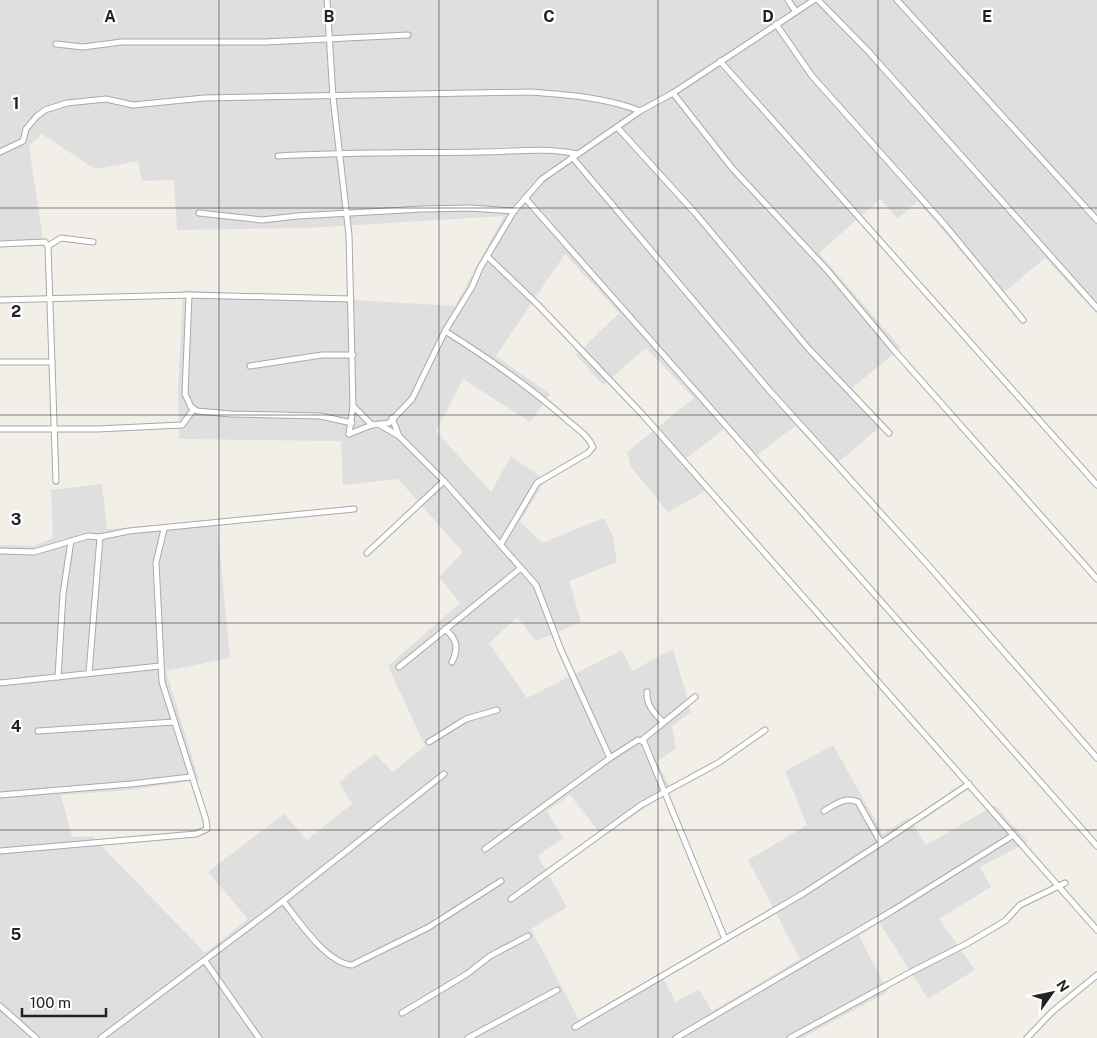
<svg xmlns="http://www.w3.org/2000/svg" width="1097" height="1038" font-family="'Public Sans',sans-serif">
<rect width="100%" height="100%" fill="#f2efe9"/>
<path fill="#e0dfdf" d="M0 0H1097V314L1045 258 1000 296 917 201 898 219 880 199 819 253 901 348 852 388 883 424 834 466 795 426 752 459 724 429 685 459 711 488 668 512 631 467 627 452 694 398 646 348 603 385 576 355 619 313 565 254 496 356 550 394 530 422 463 379 436 431 491 492 511 456 545 480 520 522 542 543 604 518 613 537 617 562 569 581 581 622 536 641 517 617 489 643 527 698 622 650 632 671 673 649 691 712 672 726 676 749 657 761 671 790 603 837 570 795 547 811 563 838 538 856 567 907 531 929 579 1020 660 973 676 1002 699 989 712 1011 800 959 748 860 807 825 785 771 833 745 883 834 909 817 926 845 995 805 1028 842 980 867 991 887 939 919 975 970 928 999 879 922 859 936 888 992 802 1038H0V545L33 546 53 538 51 490 102 484 107 529 217 523 230 658 166 671 199 780 130 790 61 795 72 837 92 836 205 953 248 919 208 872 284 814 307 840 352 804 339 782 375 754 393 772 425 746 388 666 460 603 439 577 463 552 398 479 343 485 341 441 179 439 178 389 183 290 455 306 504 216 309 228 177 230 174 180 142 181 138 161 95 169 42 134 29 146 44 246 0 247Z"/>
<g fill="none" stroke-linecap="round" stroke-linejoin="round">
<g stroke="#a9a9a9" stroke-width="7">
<g id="street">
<path d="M327 0 333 97 349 235 353 406 349 434"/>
<path d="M788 0 796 12"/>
<path d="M818 0 868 51 1097 308"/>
<path d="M897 0 1097 220"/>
<path d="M776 24 812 76 944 224 1023 320"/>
<path d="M56 44 83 47 121 42H265L408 35"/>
<path d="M720 61 1097 485"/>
<path d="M673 93 732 168 828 271 893 349 1097 579"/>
<path d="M617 127 696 214 808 348 889 433"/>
<path d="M0 152 23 141 26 129 37 116 45 110 67 103 106 99 133 105 204 98 530 92C566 95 606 97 640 111"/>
<path d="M278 156C346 152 413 153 481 152 514 152 545 147 577 154"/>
<path d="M572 157 769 390 927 564 1097 758"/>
<path d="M525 198 1097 846"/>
<path d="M199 213 262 220 297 216 422 209 470 208 514 211"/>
<path d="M0 244 45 242 48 246 56 481"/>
<path d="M48 246 61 238 93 242"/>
<path d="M487 256 538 305 643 415 1097 930"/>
<path d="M189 295 185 394 191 407 197 411 231 414 320 416 352 423"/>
<path d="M0 300 189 295 351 299"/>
<path d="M445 331C488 358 529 386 567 420 576 428 588 435 593 447L588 453 537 483 501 544"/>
<path d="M0 362H52"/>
<path d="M250 366 322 355H353"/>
<path d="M353 406 372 425"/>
<path d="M392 418 399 436"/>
<path d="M380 425 399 436 444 481 536 585 561 650 610 758 485 849"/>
<path d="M0 429H97L182 425 194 409"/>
<path d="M349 434 372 425 389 423 412 399 445 331 472 287 480 268 514 211 542 179 640 111 673 93 814 0"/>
<path d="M0 551 34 552 88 536 100 537 129 531 354 509"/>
<path d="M367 553 444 481"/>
<path d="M445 629C457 639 459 648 452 662"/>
<path d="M399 667 521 568"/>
<path d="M89 673 100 537"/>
<path d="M58 677 63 594 71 541"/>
<path d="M0 683 160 666"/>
<path d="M647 692C646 705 654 713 663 722"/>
<path d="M38 731 174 722"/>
<path d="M642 740 695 697"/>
<path d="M429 742 466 719 497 710"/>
<path d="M610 758 638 740 644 742 725 939"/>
<path d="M0 795 131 784 190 777"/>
<path d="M881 843 969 784"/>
<path d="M0 851 196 834 207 829 206 820 162 682 156 563 164 529"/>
<path d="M511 899 641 805 718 763 765 730"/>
<path d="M283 901C299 921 326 963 352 965L429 927 501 881"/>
<path d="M205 961 259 1038"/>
<path d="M0 1006 36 1038"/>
<path d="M402 1013 467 974 490 956 528 936"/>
<path d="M575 1027 804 893 881 843 858 802C845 796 836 804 824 811"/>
<path d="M101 1038 283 901 444 774"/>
<path d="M468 1038 557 990"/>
<path d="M676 1038 892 911 1012 836"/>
<path d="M790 1038 911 972 968 943 1005 921 1020 905 1065 883"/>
<path d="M1027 1038 1053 1011 1097 975"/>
</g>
</g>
<use href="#street" stroke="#fff" stroke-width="5"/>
</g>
<path fill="none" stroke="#222" stroke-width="1" stroke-opacity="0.55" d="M219 0V1038M439 0V1038M658 0V1038M878 0V1038M0 208H1097M0 415H1097M0 623H1097M0 830H1097"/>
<g font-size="16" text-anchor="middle" font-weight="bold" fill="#222" stroke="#fff" stroke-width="4.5" stroke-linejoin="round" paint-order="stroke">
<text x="110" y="22">A</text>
<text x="329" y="22">B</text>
<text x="549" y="22">C</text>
<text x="768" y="22">D</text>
<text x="987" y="22">E</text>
<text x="16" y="109">1</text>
<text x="16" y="317">2</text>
<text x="16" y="525">3</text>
<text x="16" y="732">4</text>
<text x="16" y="940">5</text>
</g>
<g transform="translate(1052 993) rotate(57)" stroke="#ffffff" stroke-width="4" paint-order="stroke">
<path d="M0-4L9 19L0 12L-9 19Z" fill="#222222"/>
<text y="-8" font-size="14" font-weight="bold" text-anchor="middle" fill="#222222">N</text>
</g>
<path d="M22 1008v8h84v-8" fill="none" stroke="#222222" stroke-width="2.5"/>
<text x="30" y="1008" font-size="15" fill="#222222" stroke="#ffffff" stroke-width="4" paint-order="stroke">100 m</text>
</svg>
